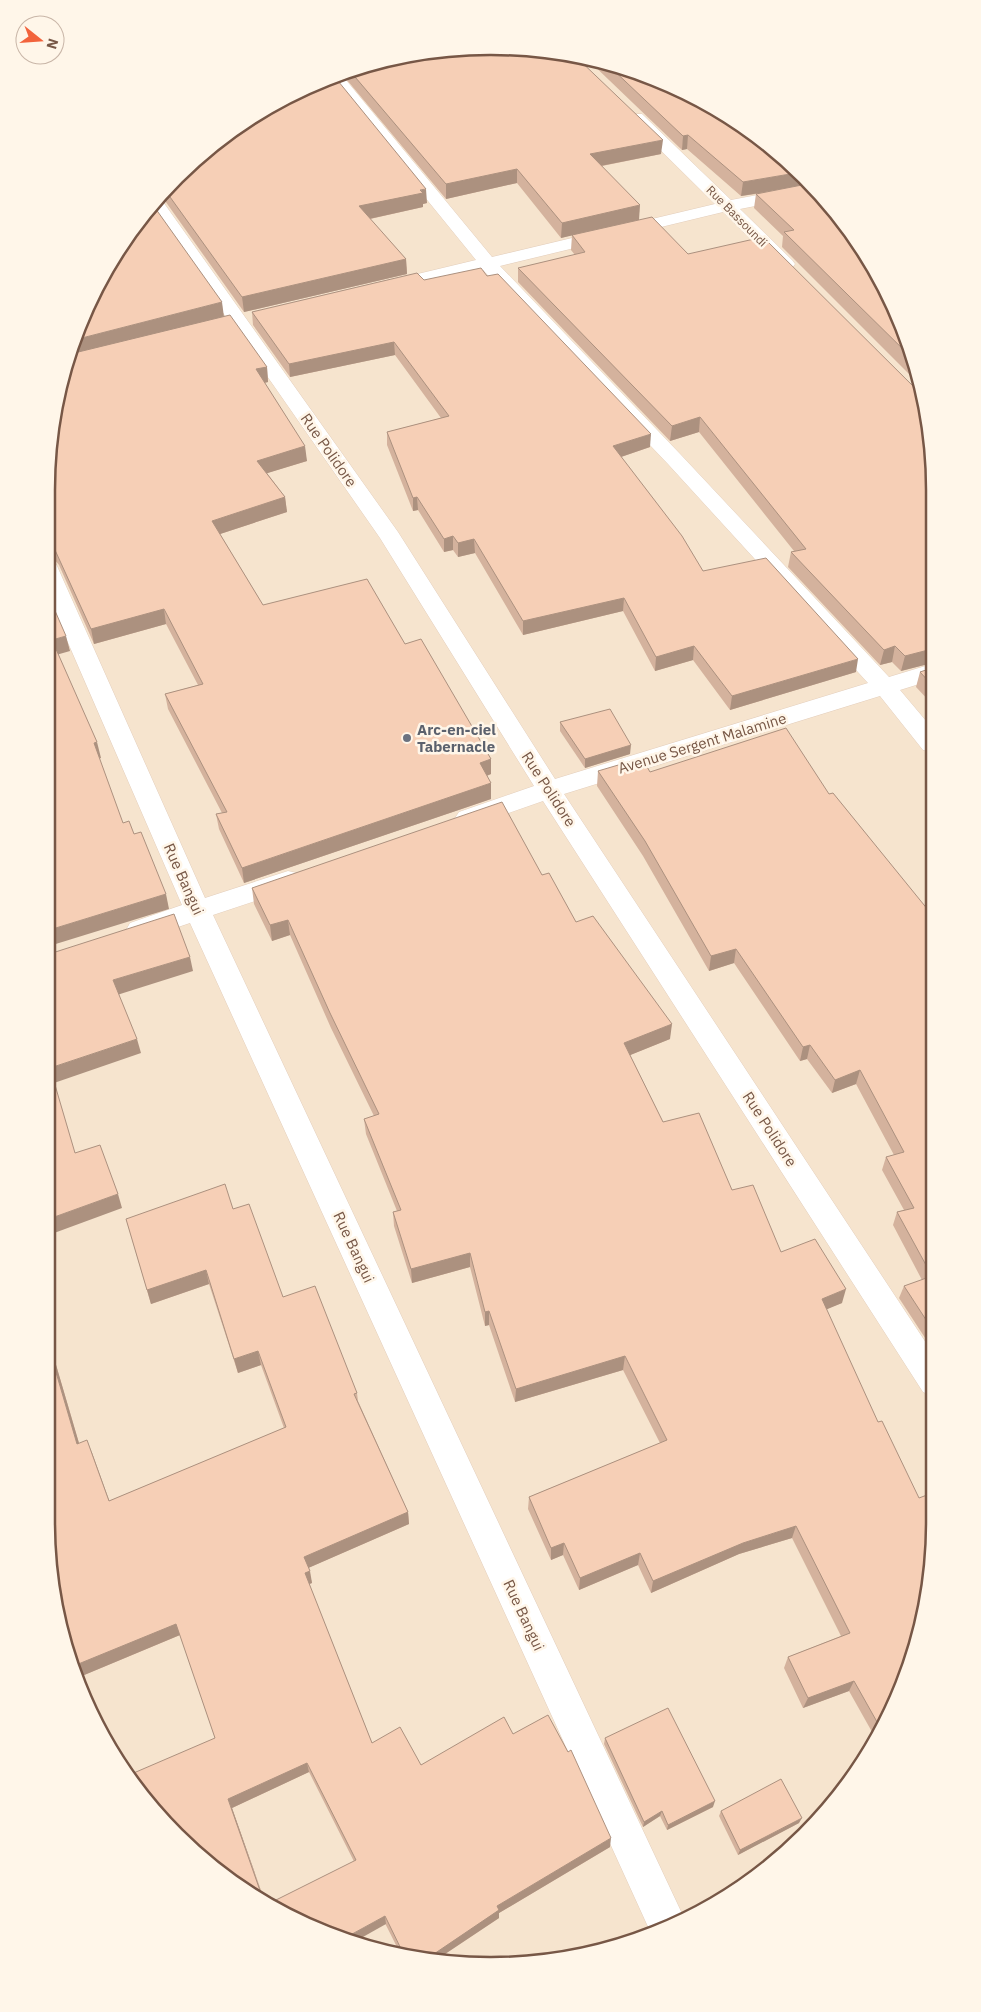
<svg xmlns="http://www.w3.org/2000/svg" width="981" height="2012" font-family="'IBM Plex Sans',sans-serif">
<rect width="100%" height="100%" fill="#fef2e1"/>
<path fill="#f6e4ce" d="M491 46 577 55 661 80 761 138 901 320 931 432 935 1522 926 1608 901 1692 860 1768 805 1835 687 1920 548 1962 404 1957 320 1932 244 1891 138 1792 70 1665 46 1521V490L55 404 80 320 121 243 177 176 321 80 404 55Z"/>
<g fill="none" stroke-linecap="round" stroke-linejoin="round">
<g stroke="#e3cebc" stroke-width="1">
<g id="minor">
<path d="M341 74 492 257 715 204 630 120 628 117 630 114H642L731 200 790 189 796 190 799 194 796 198 740 209 792 260 795 264 792 268 786 269 780 268 723 212 500 266 682 456 889 677 932 664V680L900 690 932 728V752L923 750 880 696 564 794 934 1355V1397L923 1392 543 801 468 827 459 824 455 818 459 812 534 786 380 538 150 208 158 199H161L398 532 555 779 868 683 668 464 483 270 387 293 380 291 378 287 380 283 476 260 328 78Z"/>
<path d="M46 559 54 561 57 566 205 898 288 871 297 873 301 880 297 887 213 915 685 1920 650 1931 190 923 139 940 130 937 126 930 130 923 182 905 46 592Z"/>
</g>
</g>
<use href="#minor" fill="#fff" fill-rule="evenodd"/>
</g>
<g fill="#d4b29d">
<path d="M404 55 661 154 602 166 639 220 688 254 931 432 932 663 901 671 892 662 880 665 788 567 791 552 794 551 699 432 670 441 518 282V268L575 255 571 250 572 235 561 238 517 183 446 199 342 74Z"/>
<path d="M585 57 661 80 901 320 917 382 782 247 783 236 754 208 756 194 741 196 687 149 682 150Z"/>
<path d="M177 176 427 203 423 204V207L370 219 406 259 407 274 244 312 163 198 159 197Z"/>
<path d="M487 276 650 447 621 457 703 571 856 672 730 710 693 660 655 671 623 611 523 635 475 553 458 557 453 550 444 552 418 510 413 511 387 445V432L441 418 395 355 290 377 253 325 252 312 424 280Z"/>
<path d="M224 317 267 367 268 382 265 383 307 461 267 473 285 497 287 512 220 534 263 605 405 644 491 759V774L487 776 491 799 244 883 219 829 216 814 222 813 168 709 165 694 198 685 166 624 94 644 59 565 54 559 46 558V490Z"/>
<path d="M932 668V704L916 687 920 672Z"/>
<path d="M560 722 630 754 585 768 560 731Z"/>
<path d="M598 771 650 772 829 794 933 916 934 1346 931 1347 899 1298 904 1286 922 1280 893 1225 897 1212 904 1210 882 1170 886 1157 894 1155 856 1084 832 1093 807 1059 800 1061 734 963 709 971 643 856 597 786Z"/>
<path d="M542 875 576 922 670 1039 630 1055 663 1122 732 1190 781 1252 842 1303 826 1309 901 1692 876 1739 849 1691 803 1708 784 1668 788 1657 841 1636 792 1538 739 1554 651 1593 638 1565 579 1590 563 1555 551 1560 528 1509 529 1497 660 1443 623 1370 515 1402 489 1325 485 1326 470 1267 412 1283 394 1226 393 1212 397 1211 366 1134 364 1119 374 1116 331 1028 290 935 272 941 254 904 252 888Z"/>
<path d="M233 1209 283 1297 357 1393 358 1401 408 1512 409 1524 308 1568 312 1583 309 1584 372 1743 421 1765 513 1734 610 1847 499 1913V1918L439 1958 402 1957 309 1772 232 1808 265 1902 244 1891 215 1738 180 1635 77 1678 70 1665 48 1345 54 1358 79 1443 92 1453 109 1501 284 1428 261 1365 238 1373 209 1284 151 1304 126 1219Z"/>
<path d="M605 1738 713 1807 667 1830 660 1816 643 1827 604 1744Z"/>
<path d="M721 1811 799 1823 738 1855 719 1816Z"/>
</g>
<g fill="#ac917f">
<path d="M688 135 687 149 682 150 683 136Z"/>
<path d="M663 140 661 154 590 168V154Z"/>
<path d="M517 169V183L446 199V184Z"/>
<path d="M796 173 808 185 741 196 743 182Z"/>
<path d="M426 189 427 203 423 204V207L360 221 359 206Z"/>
<path d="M640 205 639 220 561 238 562 223Z"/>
<path d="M406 259 407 274 244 312 242 297Z"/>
<path d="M222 302 224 317 69 357 74 340Z"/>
<path d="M394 342 395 355 290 377 289 364Z"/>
<path d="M267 367 268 382 258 384 256 369Z"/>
<path d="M700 417 699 432 670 441 672 426Z"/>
<path d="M651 434 650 447 612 460 613 446Z"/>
<path d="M305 446 307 461 258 476 257 461Z"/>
<path d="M285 497 287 512 214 536 212 521Z"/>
<path d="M417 497 418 510 413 511V498Z"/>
<path d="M453 536V550L444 552V539Z"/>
<path d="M474 539 475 553 458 557V543Z"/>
<path d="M624 598 623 611 523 635V621Z"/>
<path d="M164 609 166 624 94 644 91 629Z"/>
<path d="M66 636 70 651 56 655 52 640Z"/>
<path d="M694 646 693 660 655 671 656 657Z"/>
<path d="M895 646 892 662 880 665 884 650Z"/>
<path d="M932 649V663L901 671 905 656Z"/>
<path d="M858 659 856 672 730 710 732 696Z"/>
<path d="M97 742 101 758 97 759 94 743Z"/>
<path d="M631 745 630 754 585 768V759Z"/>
<path d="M491 759V774L480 778V763Z"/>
<path d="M491 783V799L244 883 242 868Z"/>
<path d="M166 894 169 909 46 947V931Z"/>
<path d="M288 920 290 935 272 941 270 925Z"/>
<path d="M736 949 734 963 709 971 711 956Z"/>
<path d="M190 957 193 971 117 995 113 980Z"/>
<path d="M672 1024 670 1039 623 1058 624 1043Z"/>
<path d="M137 1039 141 1053 54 1083 50 1068Z"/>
<path d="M810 1045 807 1059 800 1061 803 1047Z"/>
<path d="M860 1070 856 1084 832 1093 835 1080Z"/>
<path d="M118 1194 122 1208 46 1236V1220Z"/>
<path d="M470 1253V1267L412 1283 411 1269Z"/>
<path d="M206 1270 209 1284 151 1304 147 1290Z"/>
<path d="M846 1289 842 1303 818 1313 822 1299Z"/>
<path d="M489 1311V1325L485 1326V1312Z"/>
<path d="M934 1339V1346L931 1347Z"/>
<path d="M48 1345 54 1358 83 1457 77 1444Z"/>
<path d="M258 1351 261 1365 238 1373 234 1359Z"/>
<path d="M625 1356 623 1370 515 1402 516 1389Z"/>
<path d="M87 1440 92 1453 114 1514 109 1501Z"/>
<path d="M408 1512 409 1524 306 1569 304 1557Z"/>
<path d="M796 1526 792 1538 739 1554 651 1593 653 1581 743 1543Z"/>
<path d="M564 1543 563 1555 551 1560V1548Z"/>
<path d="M640 1553 638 1565 579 1590 580 1578Z"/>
<path d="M310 1571 312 1583 307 1585 305 1573Z"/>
<path d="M176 1624 180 1635 77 1678 71 1667Z"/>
<path d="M854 1681 849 1691 803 1708 808 1698Z"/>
<path d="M307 1763 309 1772 232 1808 265 1902 228 1799Z"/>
<path d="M715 1801 713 1807 667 1830 668 1825Z"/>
<path d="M662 1811 660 1816 643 1827 644 1822Z"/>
<path d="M802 1818 799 1823 738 1855 740 1850Z"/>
<path d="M611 1838 610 1847 499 1913V1918L439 1958H428L497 1906Z"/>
<path d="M385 1916 386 1924 354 1942 343 1939Z"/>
</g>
<g fill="#f6cfb6" stroke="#ac917f">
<path d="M491 46 573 54 663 140 590 154 640 205 562 223 517 169 446 184 350 71 404 55Z"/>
<path d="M607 64 661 80 761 138 796 173 743 182 688 135 683 136Z"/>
<path d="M334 76 426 189 420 190 423 193 359 206 406 259 242 297 165 190 177 176 244 121 321 80Z"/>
<path d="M807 184 843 220 901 320 911 357 784 232 794 230 756 194Z"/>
<path d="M153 205 222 302 74 340 80 320 121 243Z"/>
<path d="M652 217 688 254 763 237 918 391 920 392 931 432 932 649 905 656 895 646 884 650 791 552 806 549 700 417 672 426 518 268 585 252 572 235Z"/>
<path d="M481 268 487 276 498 274 651 434 613 446 682 536 703 571 766 558 858 659 732 696 694 646 656 657 624 598 523 621 474 539 458 543 453 536 444 539 417 497 413 498 387 432 449 416 394 342 289 364 252 312 417 273 424 280Z"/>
<path d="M230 315 267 367 256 369 305 446 257 461 285 497 212 521 263 605 367 579 405 644 421 639 491 759 480 763 491 783 242 868 216 814 227 812 165 694 203 684 164 609 91 629 55 550 51 544 46 543V490L55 404 70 354Z"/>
<path d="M46 590 66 636 52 640 97 742 94 743 123 823 129 821 134 834 141 832 166 894 46 931Z"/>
<path d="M932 668V685L920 672Z"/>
<path d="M610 709 631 745 585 759 560 722Z"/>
<path d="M786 728 829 794 833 793 933 916 934 1332 904 1286 932 1276 897 1212 914 1208 886 1157 904 1152 860 1070 835 1080 810 1045 803 1047 736 949 711 956 645 841 598 771 642 758 650 772Z"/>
<path d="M502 802 542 875 549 873 576 922 593 916 672 1024 624 1043 663 1122 699 1113 732 1190 753 1185 781 1252 815 1239 846 1289 822 1299 878 1422 882 1421 919 1498 935 1492V1522L926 1608 901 1692 881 1729 854 1681 808 1698 788 1657 850 1633 796 1526 743 1543 653 1581 640 1553 580 1578 564 1543 551 1548 529 1497 667 1440 625 1356 516 1389 489 1311 485 1312 470 1253 411 1269 393 1212 401 1210 364 1119 379 1114 330 1013 288 920 270 925 252 888Z"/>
<path d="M174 914 190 957 113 980 137 1039 50 1068 75 1153 100 1145 118 1194 46 1220V955Z"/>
<path d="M225 1184 233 1209 249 1204 283 1297 315 1286 357 1393 354 1394 408 1512 304 1557 310 1571 305 1573 372 1743 400 1727 421 1765 504 1717 513 1734 548 1715 568 1752 571 1750 611 1838 497 1906 499 1910 428 1958 405 1957 385 1916 343 1939 320 1932 268 1904 356 1860 307 1763 228 1799 264 1902 244 1891 138 1792 129 1775 215 1738 176 1624 71 1667 70 1665 46 1522V1345H48L77 1444 87 1440 109 1501 286 1427 258 1351 234 1359 206 1270 147 1290 126 1219Z"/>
<path d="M668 1708 715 1801 668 1825 662 1811 644 1822 605 1738Z"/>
<path d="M781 1779 802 1818 740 1850 721 1811Z"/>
</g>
<circle fill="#6b7280" stroke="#fff6e9" stroke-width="2" cx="407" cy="738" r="5"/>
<g text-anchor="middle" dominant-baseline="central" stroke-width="5" stroke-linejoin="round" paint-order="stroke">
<g font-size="12" fill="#775746" stroke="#fff6e9">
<text transform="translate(737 216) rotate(45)">Rue Bassoundi</text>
</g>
<g font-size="15" fill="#775746" stroke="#fff6e9">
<text transform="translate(329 450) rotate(55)">Rue Polidore</text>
<text transform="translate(702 743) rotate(-17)">Avenue Sergent Malamine</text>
<text transform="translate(549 789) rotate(57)">Rue Polidore</text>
<text transform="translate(184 879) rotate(66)">Rue Bangui</text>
<text transform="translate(770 1129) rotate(57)">Rue Polidore</text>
<text transform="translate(354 1247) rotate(65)">Rue Bangui</text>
<text transform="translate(524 1615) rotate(65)">Rue Bangui</text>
</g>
<g font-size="15" font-weight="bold" fill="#5b616d" stroke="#fff6e9" text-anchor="start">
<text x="417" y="729">Arc-en-ciel<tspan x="417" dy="17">Tabernacle</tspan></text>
</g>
</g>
<path d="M0 0H981V2012H0ZM490 55H491A435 435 0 0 1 926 490V1522A435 435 0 0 1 491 1957H490A435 435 0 0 1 55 1522V490A435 435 0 0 1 490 55Z" fill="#fff6e9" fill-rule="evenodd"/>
<path fill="none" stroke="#775746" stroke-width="2.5" d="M490 55H491A435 435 0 0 1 926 490V1522A435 435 0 0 1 491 1957H490A435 435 0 0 1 55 1522V490A435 435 0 0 1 490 55Z"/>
<g transform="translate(40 40) rotate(107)"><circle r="24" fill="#fff6e9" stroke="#c9b6a8"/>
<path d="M0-4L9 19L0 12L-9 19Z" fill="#f2633c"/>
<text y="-8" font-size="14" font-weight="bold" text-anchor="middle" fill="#775746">N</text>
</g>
</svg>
